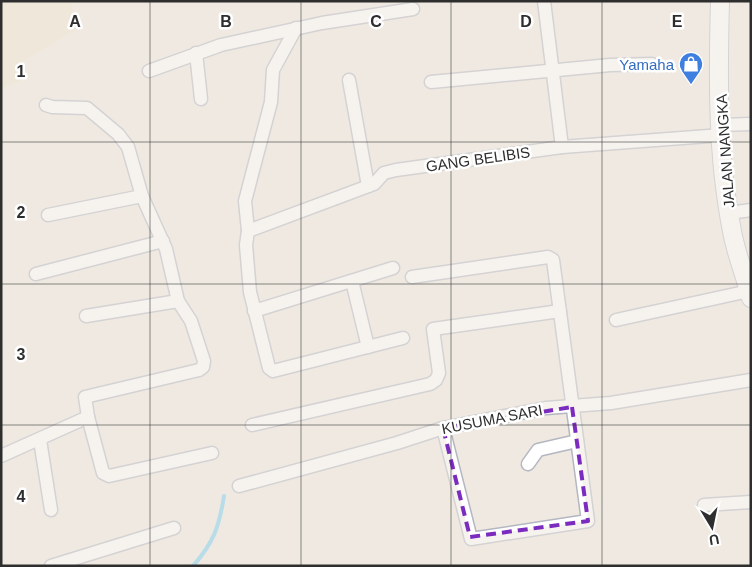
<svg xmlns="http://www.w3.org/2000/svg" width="752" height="567" font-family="Arial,sans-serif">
<rect width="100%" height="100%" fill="#efe9e1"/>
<path fill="#f0e6d1" d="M1 1H70L80 28 16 65 25 79 1 89Z"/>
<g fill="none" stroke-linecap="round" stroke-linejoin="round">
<path stroke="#75cff0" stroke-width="4" d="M193 566C214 542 219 527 224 496"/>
<g stroke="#b4b7c1" stroke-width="15">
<g id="street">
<path d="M544 1 562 147"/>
<path d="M296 28 273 70 271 102 245 201 248 231 246 245 250 292 269 368 273 371 403 338"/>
<path d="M196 53 201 99"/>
<path d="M149 71 221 45 322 23 413 9"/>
<path d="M349 80 368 186"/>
<path d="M431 82 610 65 652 64"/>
<path d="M46 105 52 107 87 108 118 134 128 147 142 196 166 249 178 301 191 321 204 361 203 367 199 370 85 397 88 417 103 473 109 476 212 453"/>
<path d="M720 125 751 124"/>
<path d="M729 213 751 210"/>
<path d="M48 215 142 196"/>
<path d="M248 231 374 184 384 173 396 170 562 147 722 135"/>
<path d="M36 274 163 241"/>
<path d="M412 277 548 257 553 260 588 521 471 539 443 428"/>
<path d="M352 281 368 347"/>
<path d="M254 311 393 268"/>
<path d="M86 316 178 301"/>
<path d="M616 320 749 291"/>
<path d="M252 425 430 384 436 380 439 373 433 329 560 311"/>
<path d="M40 440 51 510"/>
<path d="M1 456 88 417"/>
<path d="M528 464 538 450 577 441"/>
<path d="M239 486 397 443 443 428 546 408 611 403 751 380"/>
<path d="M704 505 751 502"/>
<path d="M51 566 174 528"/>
</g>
</g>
<g stroke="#b4b7c1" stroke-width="20">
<path id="secondary" d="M720 1C718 77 717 156 732 231 736 254 745 275 751 298"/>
</g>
<use href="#street" stroke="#fff" stroke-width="12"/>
<use href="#secondary" stroke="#fff" stroke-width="18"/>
</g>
<path d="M0 0H752V567H0ZM572 407 588 521 470 537 443 428Z" fill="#efe9e1" fill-opacity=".55" fill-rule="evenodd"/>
<path fill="none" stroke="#7b2cbf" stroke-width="4" stroke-dasharray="10 6" stroke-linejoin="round" d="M572 407 588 521 470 537 443 428Z"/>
<path fill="none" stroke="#2e2e2e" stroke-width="1" stroke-opacity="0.55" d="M150 1V566M301 1V566M451 1V566M602 1V566M1 142H751M1 284H751M1 425H751"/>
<defs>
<g id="shop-pin" transform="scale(1.25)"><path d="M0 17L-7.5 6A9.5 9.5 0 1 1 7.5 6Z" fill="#3f7fe0" stroke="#fff"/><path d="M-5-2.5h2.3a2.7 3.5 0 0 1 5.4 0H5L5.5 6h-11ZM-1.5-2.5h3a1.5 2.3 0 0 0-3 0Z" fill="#fff"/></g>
</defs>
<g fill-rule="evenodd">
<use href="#shop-pin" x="691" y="64"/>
</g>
<g text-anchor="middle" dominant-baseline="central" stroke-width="5" stroke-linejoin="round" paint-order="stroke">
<g font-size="15" fill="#366cbe" stroke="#fff" text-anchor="end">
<text x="674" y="64">Yamaha</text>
</g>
<g font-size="15" fill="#2e2e2e" stroke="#fff">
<text transform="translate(725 151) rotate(-94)">JALAN NANGKA</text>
<text transform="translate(478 159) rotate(-8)">GANG BELIBIS</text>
<text transform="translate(492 419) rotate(-11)">KUSUMA SARI</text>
</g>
</g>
<g font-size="16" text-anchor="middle" font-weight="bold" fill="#2e2e2e" stroke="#fff" stroke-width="5" stroke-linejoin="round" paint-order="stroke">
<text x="75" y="27">A</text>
<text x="226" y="27">B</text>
<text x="376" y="27">C</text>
<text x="526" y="27">D</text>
<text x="677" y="27">E</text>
<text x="21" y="77">1</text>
<text x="21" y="218">2</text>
<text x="21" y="360">3</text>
<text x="21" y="502">4</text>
</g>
<rect width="752" height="567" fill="none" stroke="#2e2e2e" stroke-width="5"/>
<g transform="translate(712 527) rotate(170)" stroke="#ffffff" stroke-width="4" paint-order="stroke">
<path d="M0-4L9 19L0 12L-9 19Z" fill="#2e2e2e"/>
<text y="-8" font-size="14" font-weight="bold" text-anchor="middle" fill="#2e2e2e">U</text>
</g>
</svg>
